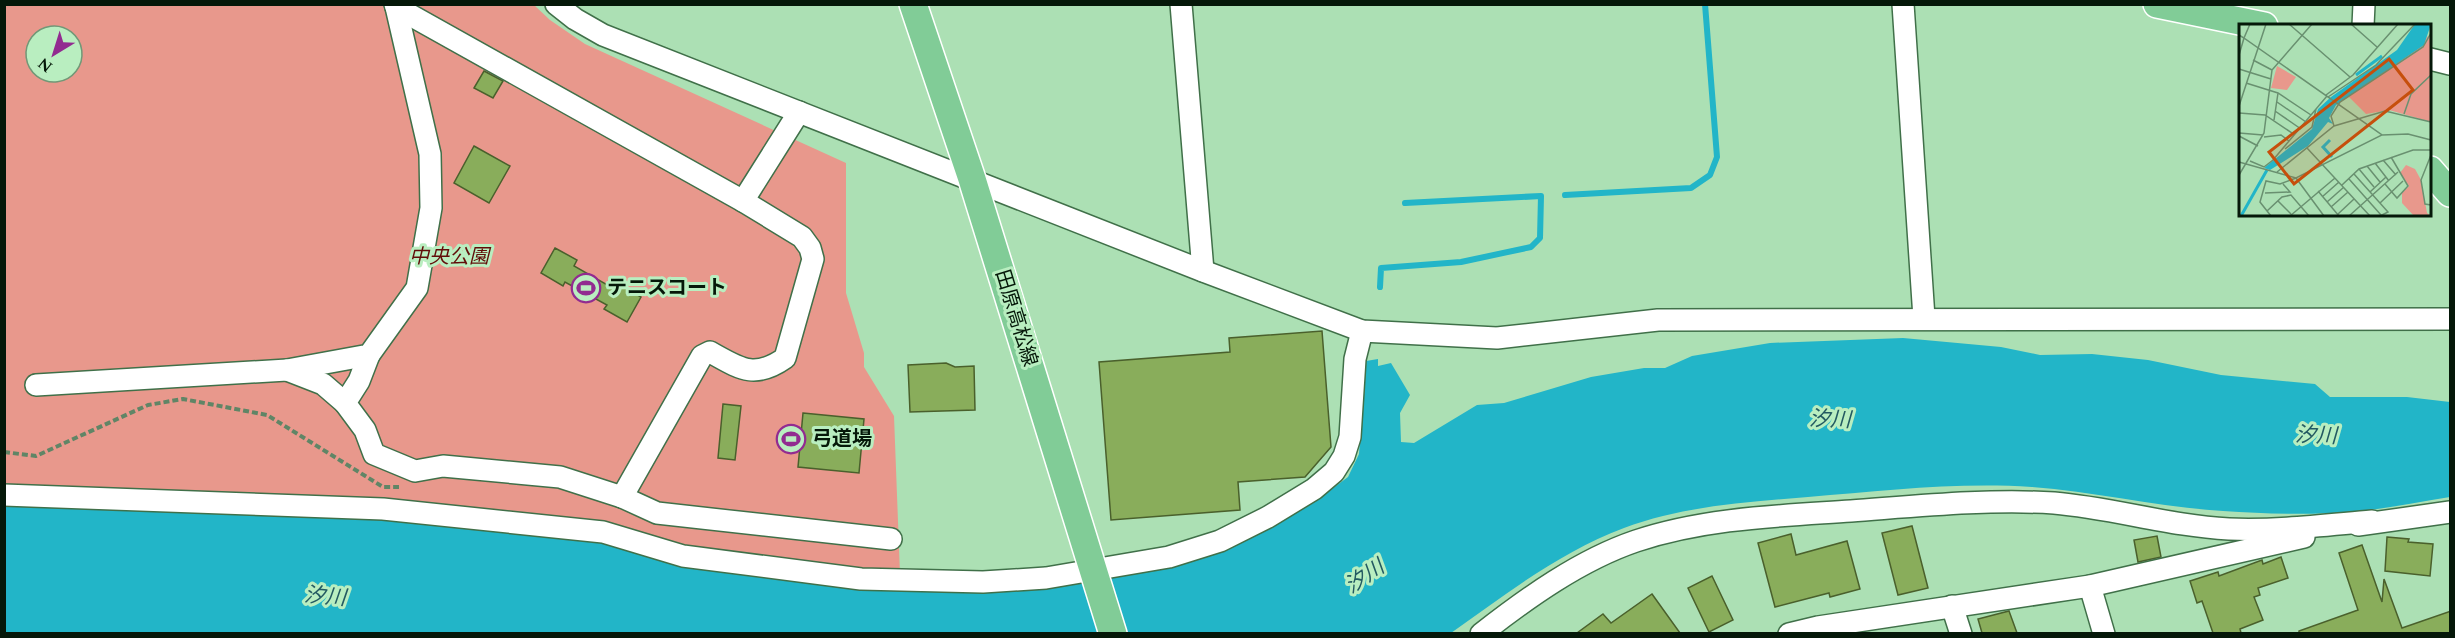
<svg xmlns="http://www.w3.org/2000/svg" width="2455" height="638" font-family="Spectral,'Noto Sans JP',serif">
<rect width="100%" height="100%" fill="#ace0b4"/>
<path fill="#e8988c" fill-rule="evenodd" d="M5 5H534L550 20 585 44 846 163V293L864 353V367L894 416 900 574 5 485ZM36 36H72V72H36Z"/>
<path fill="#22b5c8" d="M1903 338 2001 347 2040 355 2092 354 2148 360 2221 375 2315 384 2330 397H2407L2450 402V497C2418 502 2385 509 2353 512 2310 515 2266 514 2223 511 2159 507 2096 492 2032 487 1957 482 1882 491 1808 497 1747 502 1683 506 1624 528 1560 552 1506 594 1451 633L5 634V503L380 516 609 539 673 560 1075 581 1127 575 1204 555 1257 534 1313 503 1348 477 1359 454 1366 361 1378 359V366L1391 363 1410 395 1400 413 1401 442 1414 443 1477 405 1504 403 1591 377 1644 368H1665L1692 356 1770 343Z"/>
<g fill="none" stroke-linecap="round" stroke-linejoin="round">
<g stroke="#22b5c8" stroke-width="6">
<path d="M1565 195 1691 188 1710 175 1717 157 1705 4"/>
<path d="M1380 287 1381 268 1461 262 1531 247 1540 238 1541 196 1405 203"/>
</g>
</g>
<g fill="#89ad5b" stroke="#4a602c" stroke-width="1.5">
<path d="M484 71 503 81 493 98 474 88Z"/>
<path d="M474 146 510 166 489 203 454 183Z"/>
<path d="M555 248 577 260 574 266 616 290 619 284 641 297 627 322 604 309 607 305 565 282 563 286 541 273Z"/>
<path d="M1322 331 1331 447 1305 477 1238 482 1240 510 1111 520 1099 362 1230 352 1229 338Z"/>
<path d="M946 363 955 367 974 366 975 410 910 412 908 365Z"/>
<path d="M723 404 741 406 735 460 718 458Z"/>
<path d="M803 413 864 419 859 473 798 467Z"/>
<path d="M1912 526 1928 588 1898 595 1882 533Z"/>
<path d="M1791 534 1796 555 1847 541 1860 589 1830 597 1829 593 1775 607 1758 543Z"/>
<path d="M2157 536 2161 557 2138 562 2134 540Z"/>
<path d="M2387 537 2409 539 2408 542 2433 544 2430 576 2385 571Z"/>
<path d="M2362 545 2382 602 2384 579 2402 628 2451 611V633H2299V631L2358 610 2339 553Z"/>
<path d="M2281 557 2288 578 2258 588 2260 595 2254 597 2263 620 2240 629 2241 633H2213L2202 601 2197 603 2190 581 2218 572 2219 576 2262 560 2263 564Z"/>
<path d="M1712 576 1733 620 1709 632 1688 588Z"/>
<path d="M1652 594 1680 633H1577L1603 614 1611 623Z"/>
<path d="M2009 611 2017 633H1982L1978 619Z"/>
</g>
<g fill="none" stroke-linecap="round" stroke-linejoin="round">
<g stroke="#407049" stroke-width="24">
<g id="minor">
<path d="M395 4 396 7 743 201 802 237 810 248 813 259 785 358C754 380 739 368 710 352L702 356 622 497"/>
<path d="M556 4 575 19 603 35 1203 271 1362 331 1497 338 1658 320 2450 319"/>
<path d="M1181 4 1203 271"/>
<path d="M1903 4 1924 318"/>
<path d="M2363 26 2364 4"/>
<path d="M2430 59 2450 64"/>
<path d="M743 201 799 112"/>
<path d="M369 355 359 381 345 403 365 430 374 454 415 471 443 466 560 477 622 497 657 513 891 539"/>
<path d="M287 370 323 384 345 403"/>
<path d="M36 385 287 370 369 355 417 288 431 208 430 154 396 7"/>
<path d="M4 495 383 509 603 532 683 556 861 579 983 582 1046 578 1169 557 1220 541 1268 517 1314 489 1334 472 1344 456 1350 437 1355 359 1362 331"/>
<path d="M2358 525 2450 512"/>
<path d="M2090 586 2104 634"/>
<path d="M1952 606 1961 634"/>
<path d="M1481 634C1527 598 1580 560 1636 541 1705 518 1779 516 1851 511 1919 506 1986 499 2054 503 2113 508 2170 526 2229 529 2277 531 2325 525 2372 521"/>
<path d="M1789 634 1818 627 2090 586 2304 537"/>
</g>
</g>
<g stroke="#fff" stroke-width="30">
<g id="major">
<path d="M913 4 972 179 1113 634"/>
<path d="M2157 4 2264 26"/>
<path d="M2430 170 2450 193"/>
</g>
</g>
<path stroke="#608566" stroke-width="4" stroke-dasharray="6 3" stroke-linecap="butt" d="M4 452 36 456 148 405 183 399 267 415 383 487H399"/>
<use href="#minor" stroke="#fff" stroke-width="21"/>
<use href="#major" stroke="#81cc97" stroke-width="27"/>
</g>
<defs>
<g id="stadium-ring" transform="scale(1.5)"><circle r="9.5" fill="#b9eec0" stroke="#922b90" stroke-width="1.5"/><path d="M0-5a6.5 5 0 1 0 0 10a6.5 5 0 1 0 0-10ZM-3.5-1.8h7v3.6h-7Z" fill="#922b90"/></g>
</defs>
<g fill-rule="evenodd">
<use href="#stadium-ring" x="586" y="288"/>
<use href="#stadium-ring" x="791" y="439"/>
</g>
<g text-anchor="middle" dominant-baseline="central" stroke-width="6" stroke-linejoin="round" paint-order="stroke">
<g font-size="20" font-style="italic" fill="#610d09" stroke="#b9eec0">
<text x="449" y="257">中央公園</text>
</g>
<g font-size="20" font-weight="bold" fill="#051809" stroke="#b9eec0" text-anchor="start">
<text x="607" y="288">テニスコート</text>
<text x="812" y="439">弓道場</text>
</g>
<g font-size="20" fill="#051809" stroke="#b9eec0">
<text transform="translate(1016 318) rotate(73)">田原高松線</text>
</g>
<g font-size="21" font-style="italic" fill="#235a62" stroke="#b9eec0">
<text transform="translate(1830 420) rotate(2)">汐川</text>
<text transform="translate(2316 436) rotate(2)">汐川</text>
<text transform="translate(1365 577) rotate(-34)">汐川</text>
<text transform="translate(325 597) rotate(5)">汐川</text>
</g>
</g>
<g transform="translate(2239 24)">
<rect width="192" height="192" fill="#ace0b4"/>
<path d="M192 10V98L150 86 127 90 109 72ZM38 42 57 53 48 66 32 64ZM167 141 176 145 182 156 188 189 192 192H175L163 179V169L170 162 161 149Z" fill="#e8988c"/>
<path d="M176 0H192L185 21 97 81 90 94 94 100 89 98 69 122 31 146 25 144 73 105 79 85 92 73 158 26Z" fill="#22b5c8"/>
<path fill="none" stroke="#22b5c8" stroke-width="3" d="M117 51 143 32M91 116 84 123 93 133M2 192 28 146"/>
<path fill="none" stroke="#699070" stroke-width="1.5" d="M50 0 111 53M112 0 138 23M0 11 5 14 0 31M14 36 33 46M0 45 32 55M7 59 39 69 72 91M87 71 114 51 159 0M89 73 137 41 176 0M38 78 67 98M0 82 27 0M36 87 62 105M0 89 26 91 56 111M165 90 172 70 192 51M35 96 39 69M95 102 92 92 101 78 184 23 192 9M0 109 24 111M143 111 169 110 192 116M0 112 19 122M25 113 42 111 50 117M68 124 131 192M46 125 73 103 77 85M192 131 182 156 186 180 192 181M144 136 157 151M11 137 25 143 34 136 88 72M0 138 57 154 143 111 5 14 11 0M136 139 150 157M128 142 141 158M120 145 135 163M38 148 95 102 146 87 192 98M115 150 149 188 141 192M0 151 25 109 33 46 73 0M110 155 142 191M146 160 158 174 169 162 152 133M103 161 120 145 174 126H192M79 167 100 192M131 168 147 153M26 169 51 168 44 160M83 173 100 158M39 177 52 190M88 178 105 163M141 179 164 157M92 183 109 168M28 187 43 173 52 171 70 192M99 190 115 175M32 192 21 178 27 157 41 160 57 154 85 192M51 192 96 154M110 192 159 148"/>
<path fill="#c64f0c" fill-opacity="0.15" stroke="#c64f0c" stroke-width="3" d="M150 35 174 66 55 160 30 128Z"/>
<rect width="192" height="192" fill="none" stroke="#051809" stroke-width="3"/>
</g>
<rect width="2455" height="638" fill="none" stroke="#051809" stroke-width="12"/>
<g transform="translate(54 54) rotate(218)"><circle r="28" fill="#b9eec0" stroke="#719877" stroke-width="1.5"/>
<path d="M0-4.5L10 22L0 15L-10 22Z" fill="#922b90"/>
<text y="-9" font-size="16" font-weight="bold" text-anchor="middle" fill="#051809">N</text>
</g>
</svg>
